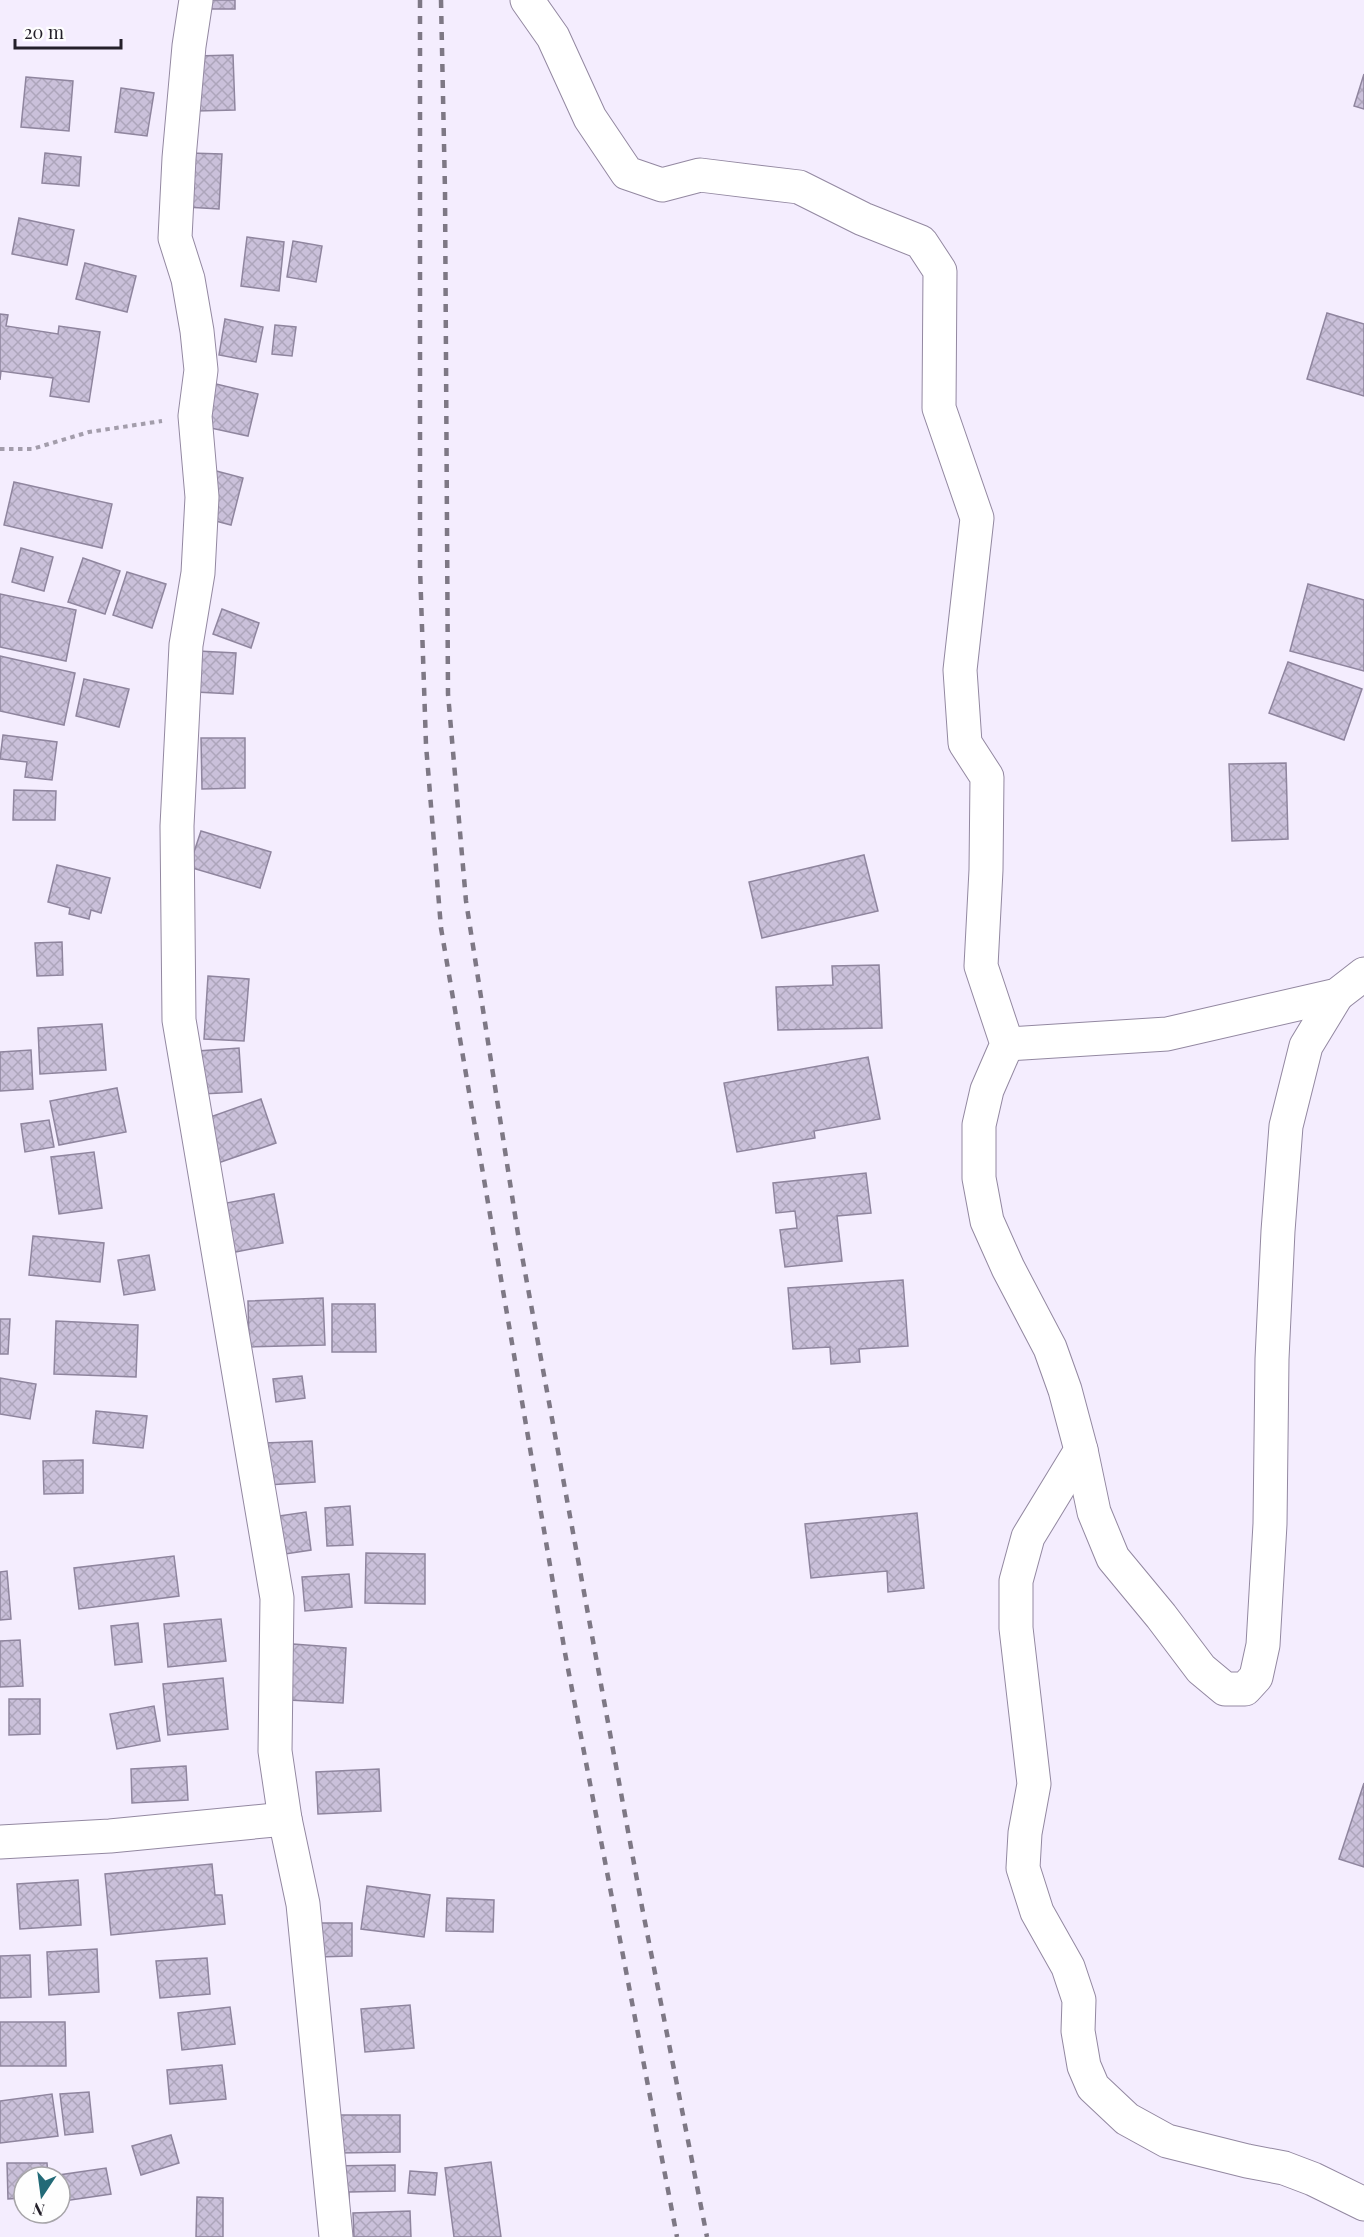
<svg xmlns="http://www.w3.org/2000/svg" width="1364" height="2237" font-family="'Playfair Display',serif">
<defs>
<pattern id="building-cross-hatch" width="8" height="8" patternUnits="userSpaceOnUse" patternTransform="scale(1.5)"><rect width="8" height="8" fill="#cac0da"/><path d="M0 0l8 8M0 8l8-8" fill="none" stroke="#ada5bb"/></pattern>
</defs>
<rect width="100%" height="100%" fill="#f4edfe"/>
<g fill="url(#building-cross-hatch)" stroke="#8f859e" stroke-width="1.5">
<rect x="200" y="0" width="35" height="9"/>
<path d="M233 55 235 110 197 111 196 56Z"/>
<path d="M1364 74V109L1354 106Z"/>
<path d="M26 77 73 81 69 131 21 127Z"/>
<path d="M121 88 154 93 147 136 115 132Z"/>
<path d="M45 153 81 157 79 186 42 183Z"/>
<path d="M189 153 222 154 219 209 186 207Z"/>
<path d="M19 218 74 230 67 265 12 254Z"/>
<path d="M247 237 284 242 279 291 241 286Z"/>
<path d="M293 241 322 246 316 282 287 277Z"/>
<path d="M85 263 136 276 127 312 76 299Z"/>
<path d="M1327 313 1364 324V396L1307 379Z"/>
<path d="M0 314 8 315 6 326 58 334 59 326 100 332 89 402 50 396 53 378 1 371 0 380Z"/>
<path d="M225 319 263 327 256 362 219 355Z"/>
<path d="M275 325 296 327 292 356 272 354Z"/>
<path d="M216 384 258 394 248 436 206 427Z"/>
<path d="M205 468 243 478 231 525 193 515Z"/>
<path d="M14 482 112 504 102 548 4 525Z"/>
<path d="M21 548 53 557 44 591 12 582Z"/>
<path d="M83 558 120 571 105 614 68 602Z"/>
<path d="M127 572 166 584 152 628 113 615Z"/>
<path d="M1308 584 1364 600V671L1290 651Z"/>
<path d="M0 594 76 610 66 661 0 647Z"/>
<path d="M222 609 259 623 251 648 213 634Z"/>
<path d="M198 651 236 653 233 694 196 692Z"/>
<path d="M0 656 75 673 64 725 0 711Z"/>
<path d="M1288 662 1362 689 1344 740 1269 713Z"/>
<path d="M84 679 129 689 119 727 76 716Z"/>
<path d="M3 735 57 742 52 780 25 777 27 762 0 759Z"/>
<path d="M201 738H245V788L202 789Z"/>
<path d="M1286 763 1288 839 1232 841 1229 764Z"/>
<path d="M14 790 56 791 55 820H13Z"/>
<path d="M201 831 271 852 260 888 189 867Z"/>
<path d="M864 855 878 911 762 938 749 882Z"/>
<path d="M57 865 110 878 101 913 91 910 89 919 69 914 70 908 48 902Z"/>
<path d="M62 942 63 975 37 976 35 943Z"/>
<path d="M879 965 882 1028 778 1030 776 987 833 985 832 966Z"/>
<path d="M208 976 249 979 244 1041 204 1039Z"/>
<path d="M102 1024 106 1070 40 1074 38 1028Z"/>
<path d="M239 1048 242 1092 201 1094 198 1051Z"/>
<path d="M31 1050 33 1089 0 1091V1052Z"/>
<path d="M868 1057 880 1119 814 1131 815 1138 737 1152 724 1083Z"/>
<path d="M117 1088 126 1132 59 1145 50 1101Z"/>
<path d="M261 1099 276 1143 218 1163 202 1120Z"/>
<path d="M49 1120 54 1147 25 1152 21 1124Z"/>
<path d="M94 1152 102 1208 59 1214 51 1157Z"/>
<path d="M866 1173 871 1213 837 1216 842 1261 785 1267 780 1230 797 1228 795 1211 776 1213 773 1183Z"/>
<path d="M274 1194 283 1243 230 1253 221 1204Z"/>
<path d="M33 1236 104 1243 100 1282 29 1275Z"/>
<path d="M149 1255 155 1290 124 1295 118 1260Z"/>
<path d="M903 1280 908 1346 859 1349 860 1362 831 1364 830 1347 793 1349 788 1288Z"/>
<path d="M323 1298 325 1345 249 1347 248 1301Z"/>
<path d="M332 1304H375L376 1352H332Z"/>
<path d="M0 1319H10L8 1354H0Z"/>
<path d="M56 1321 138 1325 136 1377 54 1374Z"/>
<path d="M302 1376 305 1398 276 1402 273 1379Z"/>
<path d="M0 1378 36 1384 30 1419 0 1414Z"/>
<path d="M96 1411 147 1416 143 1448 93 1443Z"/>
<path d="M312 1441 315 1482 267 1485 265 1443Z"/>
<path d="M83 1460V1493L44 1494 43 1461Z"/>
<path d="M350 1506 353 1545 327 1546 325 1508Z"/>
<path d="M306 1512 311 1550 272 1556 266 1518Z"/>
<path d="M917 1513 924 1588 888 1592 887 1571 811 1578 805 1524Z"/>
<path d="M366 1553 425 1554V1604L365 1603Z"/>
<path d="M174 1556 179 1596 79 1609 74 1568Z"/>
<path d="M7 1571 11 1619 0 1620V1572Z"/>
<path d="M349 1574 352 1607 305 1611 302 1577Z"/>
<path d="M221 1619 226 1661 168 1667 164 1624Z"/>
<path d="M138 1623 142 1662 115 1665 111 1626Z"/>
<path d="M20 1640 23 1686 0 1687V1641Z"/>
<path d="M293 1644 346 1648 343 1703 289 1700Z"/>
<path d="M223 1678 228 1729 168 1735 163 1684Z"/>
<path d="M9 1699H40V1734L9 1735Z"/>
<path d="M154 1706 160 1741 117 1749 110 1714Z"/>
<path d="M186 1766 188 1800 132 1803 131 1769Z"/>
<path d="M379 1769 381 1811 318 1814 316 1772Z"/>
<path d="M1364 1783V1867L1339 1859Z"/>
<path d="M212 1864 215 1895H222L225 1924 111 1935 105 1874Z"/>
<path d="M78 1880 81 1925 20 1929 17 1884Z"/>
<path d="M367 1886 430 1895 424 1937 361 1929Z"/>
<path d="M447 1898 494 1900 493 1932 446 1931Z"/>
<path d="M317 1923H352V1956L317 1957Z"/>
<path d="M97 1949 99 1992 49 1995 47 1952Z"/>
<path d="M30 1955 31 1997 0 1998V1956Z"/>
<path d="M207 1958 210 1994 160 1998 156 1961Z"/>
<path d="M410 2005 414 2048 365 2052 361 2009Z"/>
<path d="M230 2007 235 2044 182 2050 178 2013Z"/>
<path d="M0 2022H65L66 2066H0Z"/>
<path d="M222 2065 226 2099 170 2104 167 2070Z"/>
<path d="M89 2092 93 2132 65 2135 60 2094Z"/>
<path d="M52 2094 58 2136 0 2143V2101Z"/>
<path d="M338 2115H400V2152L339 2153Z"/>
<path d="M171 2135 179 2163 141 2175 132 2146Z"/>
<path d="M491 2162 501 2237H454L445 2168Z"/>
<path d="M7 2163H47L48 2177H24V2198L8 2199Z"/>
<path d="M395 2165V2191L349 2192V2204H326V2166Z"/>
<path d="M106 2168 111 2194 64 2201 59 2175Z"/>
<path d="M410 2171 437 2173 435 2195 408 2193Z"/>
<path d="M197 2197 223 2198V2237H196Z"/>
<path d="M410 2211 411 2237H354L353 2213Z"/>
</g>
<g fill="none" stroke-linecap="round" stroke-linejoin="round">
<g stroke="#9388a1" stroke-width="35">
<g id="minor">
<path d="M196 0 189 46 179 158 175 238 188 279 197 331 201 370 195 416 202 497 198 573 186 645 177 826 179 1020 277 1598 275 1751 285 1819 303 1904 336 2237"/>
<path d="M527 0 553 37 590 118 627 173 662 185 700 175 799 187 863 219 921 242 940 271 939 408 977 518 960 670 965 743 987 777 986 870 981 966 1007 1044 987 1090 979 1125V1178L987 1221 1008 1268 1050 1348 1065 1390 1081 1450 1028 1537 1016 1581V1628L1034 1784 1025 1833 1023 1868 1037 1912 1068 1967 1079 2000 1078 2031 1084 2066 1093 2087 1127 2119 1167 2141 1247 2161 1284 2168 1313 2179 1364 2204"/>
<path d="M1007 1044 1167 1034 1337 995 1364 974"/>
<path d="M1081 1450 1094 1512 1113 1558 1161 1616 1201 1669 1225 1689H1245L1256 1677 1263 1645 1270 1524 1272 1359 1278 1231 1286 1126 1306 1046 1337 995"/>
<path d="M0 1842 110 1836 285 1819"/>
</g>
</g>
<path stroke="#a39dab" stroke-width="4" stroke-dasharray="4.5 4.5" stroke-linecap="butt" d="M0 449H32L89 432 162 421"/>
<use href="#minor" stroke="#fff" stroke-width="33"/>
<g stroke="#7e7885" stroke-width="4.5" stroke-dasharray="8 8" stroke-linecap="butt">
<path d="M420 0V568L426 745 441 928 565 1653 677 2237"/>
<path d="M441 0 445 191 448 694 466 901 518 1234 642 1907 707 2237"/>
</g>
</g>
<g transform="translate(42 2195) rotate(193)"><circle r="28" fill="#fefefe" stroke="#a7a5a9" stroke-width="1.5"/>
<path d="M0-4.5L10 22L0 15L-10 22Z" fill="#226a77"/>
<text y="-9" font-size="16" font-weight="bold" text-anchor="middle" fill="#24202a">N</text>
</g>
<path d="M15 39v9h106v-9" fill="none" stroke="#24202a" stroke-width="3"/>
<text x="24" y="39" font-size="18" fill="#24202a" stroke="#fefefe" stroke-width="4.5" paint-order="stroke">20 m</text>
</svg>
